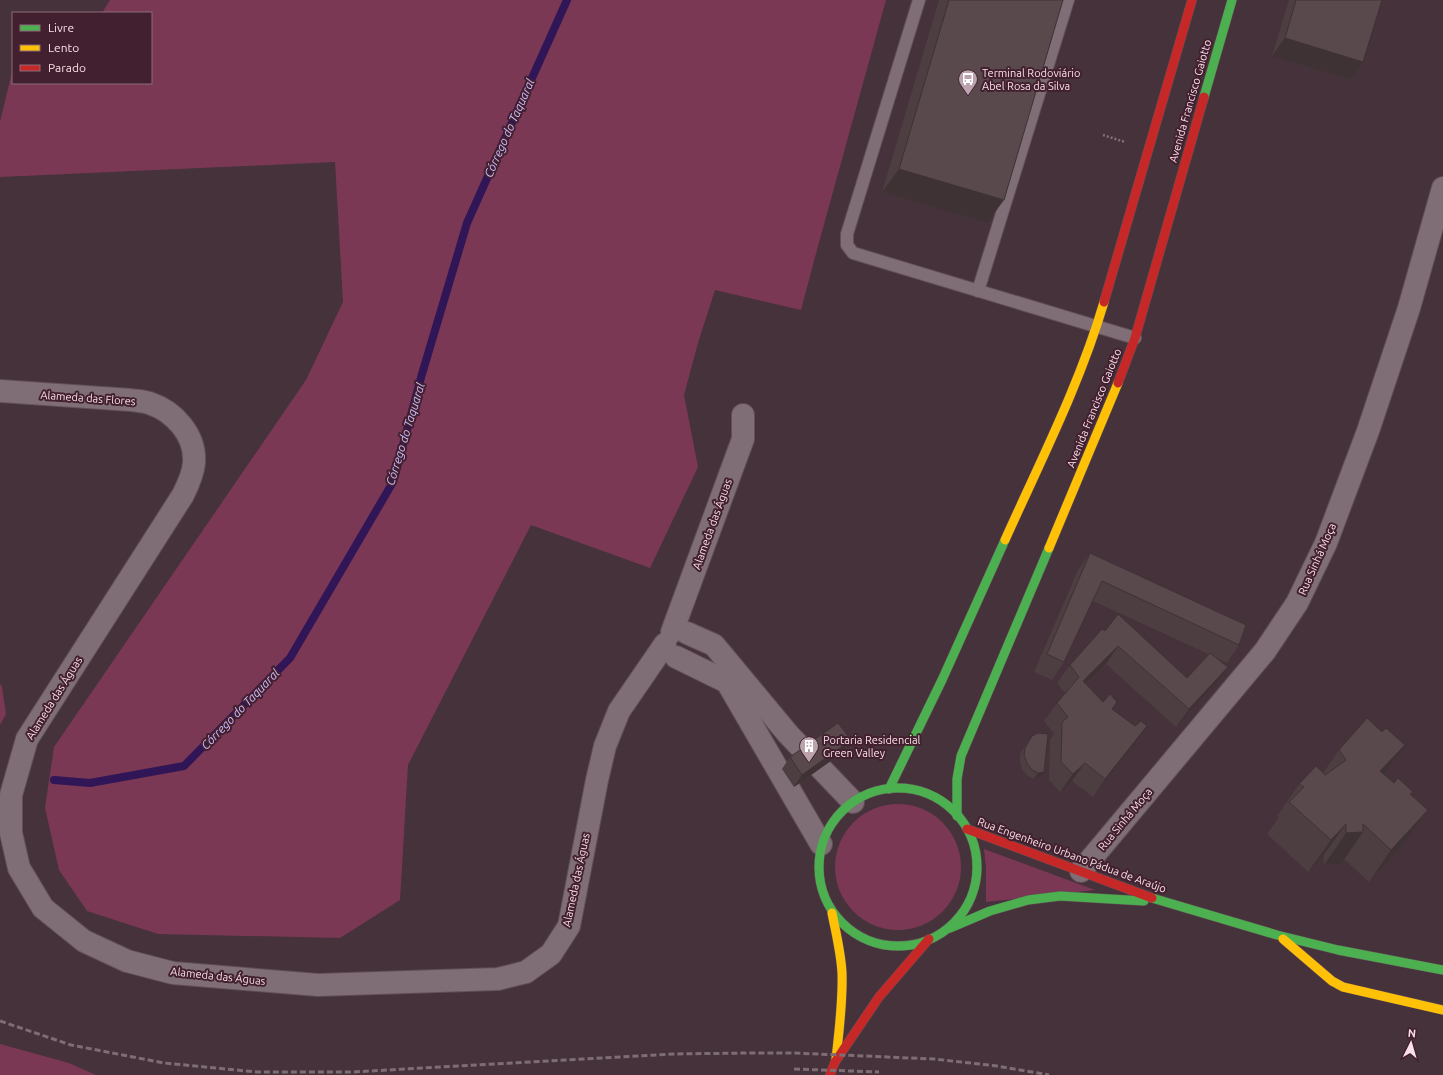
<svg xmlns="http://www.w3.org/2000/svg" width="1443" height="1075" font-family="Ubuntu,sans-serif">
<rect width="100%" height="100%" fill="#46323a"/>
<g fill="#7a3855">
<path d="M110 0H886L818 246 801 310 715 290 698 343 684 395 698 467 650 568 531 525 408 765 400 900 340 938 158 934 87 911 59 870 45 808 54 747 306 380 343 302 335 162 0 177V122L13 68V83H151V13H102Z"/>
<path d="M0 684 2 687 6 714 0 725Z"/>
<circle cx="898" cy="867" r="63"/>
<path d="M984 849 1095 890 986 902V868Z"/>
<path d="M0 1044 69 1063 96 1075H0Z"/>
</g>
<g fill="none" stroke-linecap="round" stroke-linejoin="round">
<path stroke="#301657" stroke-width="8" d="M54 780 90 783 184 766 290 658 393 482 422 374 467 223 567 0"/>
<g stroke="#614f56" stroke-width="14">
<g id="lane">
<path d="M919 0 847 234V245L853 253 1135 338"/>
<path d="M978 291 1068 0"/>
</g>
</g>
<g stroke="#614f56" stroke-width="24">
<g id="street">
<path d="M0 391 131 400C137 401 143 401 149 403 174 411 196 435 194 463 193 474 188 485 183 495L27 739 11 795V833L19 868 43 908 84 941 127 961 173 973 318 985 498 979 526 972 551 954 569 926 597 780 605 746 619 711 665 644"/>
<path d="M672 632 743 439V415"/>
<path d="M687 633 714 645 788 734 853 802"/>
<path d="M676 657 727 682 821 844"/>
<path d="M1081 871 1265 651 1297 603 1326 543 1368 431 1409 308 1443 188"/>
</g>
</g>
<g stroke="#614f56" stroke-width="10">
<g id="fast">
<path d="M1204 97 1232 0"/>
<circle cx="898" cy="867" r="79"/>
<path d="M889 789 942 680 1005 540"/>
<path d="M957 816V779L961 756 1049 548"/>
<path d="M1152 898 1277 935 1338 950 1443 970"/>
<path d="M950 928 990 911 1028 900 1060 896 1144 901"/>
</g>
</g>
<g stroke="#614f56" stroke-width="10">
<g id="slow">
<path d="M1005 540C1040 462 1080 384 1104 302"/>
<path d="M1049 548 1118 383"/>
<path d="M832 913C836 933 841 953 842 973 843 1002 839 1031 836 1059"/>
<path d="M1283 939 1332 981 1343 987 1443 1010"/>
</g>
</g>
<g stroke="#614f56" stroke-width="10">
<g id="jam">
<path d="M1104 302 1192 0"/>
<path d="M1118 383 1135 338 1204 97"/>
<path d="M967 829 1152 898"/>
<path d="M830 1075 835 1062 879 997 929 939"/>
</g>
</g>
<path stroke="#817278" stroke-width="2.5" stroke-dasharray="2 2" stroke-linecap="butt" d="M1103 135 1125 142"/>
<use href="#lane" stroke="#7f6e76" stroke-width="12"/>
<use href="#street" stroke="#7f6e76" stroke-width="22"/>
<use href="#fast" stroke="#4caf50" stroke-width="9"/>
<use href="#slow" stroke="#ffc107" stroke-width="9"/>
<use href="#jam" stroke="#c62828" stroke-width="9"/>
<g stroke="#7d6e74" stroke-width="3" stroke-dasharray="6 3" stroke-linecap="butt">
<path d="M0 1021 71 1045 164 1063 257 1072H352L673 1054 748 1053H794L934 1059 997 1066 1049 1075"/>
<path d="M794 1069 879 1072"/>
</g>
</g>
<g fill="#4d3e41">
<path d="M939 0H1063L987 223 882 192Z"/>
<path d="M1289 0H1382L1363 62 1351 80 1272 56Z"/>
<path d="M1090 553 1239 645 1227 663 1216 658 1215 685 1176 727 1106 664 1086 684 1103 702 1112 709 1135 744 1093 797 1072 781 1060 792 1049 780 1050 740 1054 734 1044 721 1057 703 1065 693 1057 683 1070 665 1105 631 1187 678 1208 654 1093 601 1064 662 1052 680 1034 672 1078 570Z"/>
<path d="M1382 732 1405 745 1384 774 1394 783 1413 792 1411 795 1428 810 1405 842 1369 882 1344 859 1341 864 1324 865 1323 856 1308 872 1267 834 1279 817 1277 816 1299 784 1323 773 1339 750Z"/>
<path d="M1032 736 1044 772 1039 778 1034 779 1028 776 1022 770 1020 762V754Z"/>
<path d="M851 740 842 753 794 787 782 769 790 757Z"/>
</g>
<g fill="#3e3235">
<path d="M1285 38 1363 62 1351 80 1272 56Z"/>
<path d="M899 169 1004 200 987 223 882 192Z"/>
<path d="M1118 646 1106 664 1070 699 1083 681Z"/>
<path d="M1228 667 1215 685 1176 727 1189 709Z"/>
<path d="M1147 726 1135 744 1093 797 1105 779Z"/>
<path d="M851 740 842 753 794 787 802 775Z"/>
<path d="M1405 745 1382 777 1380 771Z"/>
<path d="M1085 763 1072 781 1060 792 1073 774Z"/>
<path d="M1044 772 1039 778 1034 779 1038 773Z"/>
<path d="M1428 810 1405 842 1369 882 1391 850Z"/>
<path d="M1346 824 1323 856 1308 872 1331 840Z"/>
<path d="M1363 832 1341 864 1324 865 1346 833Z"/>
</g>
<g fill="#59484c" stroke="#3e3235">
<path d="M949 0H1063L1004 200 899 169Z"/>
<path d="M1296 0H1382L1363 62 1285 38Z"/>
<path d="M1090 553 1246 625 1239 645 1102 581 1064 662 1047 654Z"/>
<path d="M1118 614 1187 678 1210 653 1228 667 1189 709 1118 646 1083 681 1103 702 1110 694 1117 702 1112 709 1135 726 1141 721 1147 726 1105 779 1085 763 1073 774 1061 762 1062 722 1068 717 1057 703 1079 677 1070 665 1102 629 1105 631Z"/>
<path d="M1367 718 1382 732 1386 728 1405 745 1380 771 1394 783 1398 778 1413 792 1410 794 1428 810 1391 850 1363 824V832L1346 833V824L1331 840 1289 802 1304 787 1299 784 1316 766 1325 775 1346 760 1339 750Z"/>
<path d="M838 723 851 740 802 775 790 757Z"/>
<path d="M1038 733 1048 734 1044 772 1038 773 1032 770 1027 763 1024 755 1025 748 1032 736Z"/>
</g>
<defs>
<g id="bus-pin" transform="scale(1)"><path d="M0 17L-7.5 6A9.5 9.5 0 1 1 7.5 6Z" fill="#baa3ac" stroke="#43202f"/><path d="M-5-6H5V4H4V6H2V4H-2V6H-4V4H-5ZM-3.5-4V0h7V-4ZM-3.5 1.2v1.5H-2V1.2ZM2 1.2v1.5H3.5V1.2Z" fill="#fff"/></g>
<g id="building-pin" transform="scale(1)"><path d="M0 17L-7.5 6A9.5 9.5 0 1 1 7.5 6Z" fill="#baa3ac" stroke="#43202f"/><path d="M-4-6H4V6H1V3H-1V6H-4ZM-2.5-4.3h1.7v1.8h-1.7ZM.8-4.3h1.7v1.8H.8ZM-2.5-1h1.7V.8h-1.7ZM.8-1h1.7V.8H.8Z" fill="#fff"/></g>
</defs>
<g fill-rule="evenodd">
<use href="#bus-pin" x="968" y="79"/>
<use href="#building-pin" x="809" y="746"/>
</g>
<g text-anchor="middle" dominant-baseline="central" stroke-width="4" stroke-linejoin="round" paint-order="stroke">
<g font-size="11" fill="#f9e0e9" stroke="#43202f" text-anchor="start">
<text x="982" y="73">Terminal Rodoviário<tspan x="982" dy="13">Abel Rosa da Silva</tspan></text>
<text x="823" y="740">Portaria Residencial<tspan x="823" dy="13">Green Valley</tspan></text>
</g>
<g font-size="11" fill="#f9e0e9" stroke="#43202f">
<text transform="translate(1190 101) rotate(-74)">Avenida Francisco Gaiotto</text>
<text transform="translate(88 398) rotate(4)">Alameda das Flores</text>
<text transform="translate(1094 408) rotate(-68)">Avenida Francisco Gaiotto</text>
<text transform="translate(712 524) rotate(-70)">Alameda das Águas</text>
<text transform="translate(1317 559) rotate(-66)">Rua Sinhá Moça</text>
<text transform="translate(54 698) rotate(-58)">Alameda das Águas</text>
<text transform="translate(1125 819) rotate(-50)">Rua Sinhá Moça</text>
<text transform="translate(1072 855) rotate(20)">Rua Engenheiro Urbano Pádua de Araújo</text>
<text transform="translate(576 880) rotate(-78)">Alameda das Águas</text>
<text transform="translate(218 976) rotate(6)">Alameda das Águas</text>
</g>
<g font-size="12" font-style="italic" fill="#cbbdfd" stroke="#43202f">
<text transform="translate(509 128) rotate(-66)">Córrego do Taquaral</text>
<text transform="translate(405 434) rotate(-73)">Córrego do Taquaral</text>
<text transform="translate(240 709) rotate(-46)">Córrego do Taquaral</text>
</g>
</g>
<rect x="12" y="12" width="140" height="72" fill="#43202f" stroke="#8c6d79"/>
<rect x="20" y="25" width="20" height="6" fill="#4caf50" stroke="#8c6d79"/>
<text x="48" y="32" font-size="12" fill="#f9e0e9">Livre</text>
<rect x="20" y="45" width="20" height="6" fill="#ffc107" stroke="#8c6d79"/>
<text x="48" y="52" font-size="12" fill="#f9e0e9">Lento</text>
<rect x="20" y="65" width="20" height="6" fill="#c62828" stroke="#8c6d79"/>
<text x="48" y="72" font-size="12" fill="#f9e0e9">Parado</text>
<g transform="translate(1411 1043) rotate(5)" stroke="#43202f" stroke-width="3" paint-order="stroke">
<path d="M0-3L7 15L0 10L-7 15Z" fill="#f9e0e9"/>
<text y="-6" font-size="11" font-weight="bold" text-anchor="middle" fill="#f9e0e9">N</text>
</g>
</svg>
